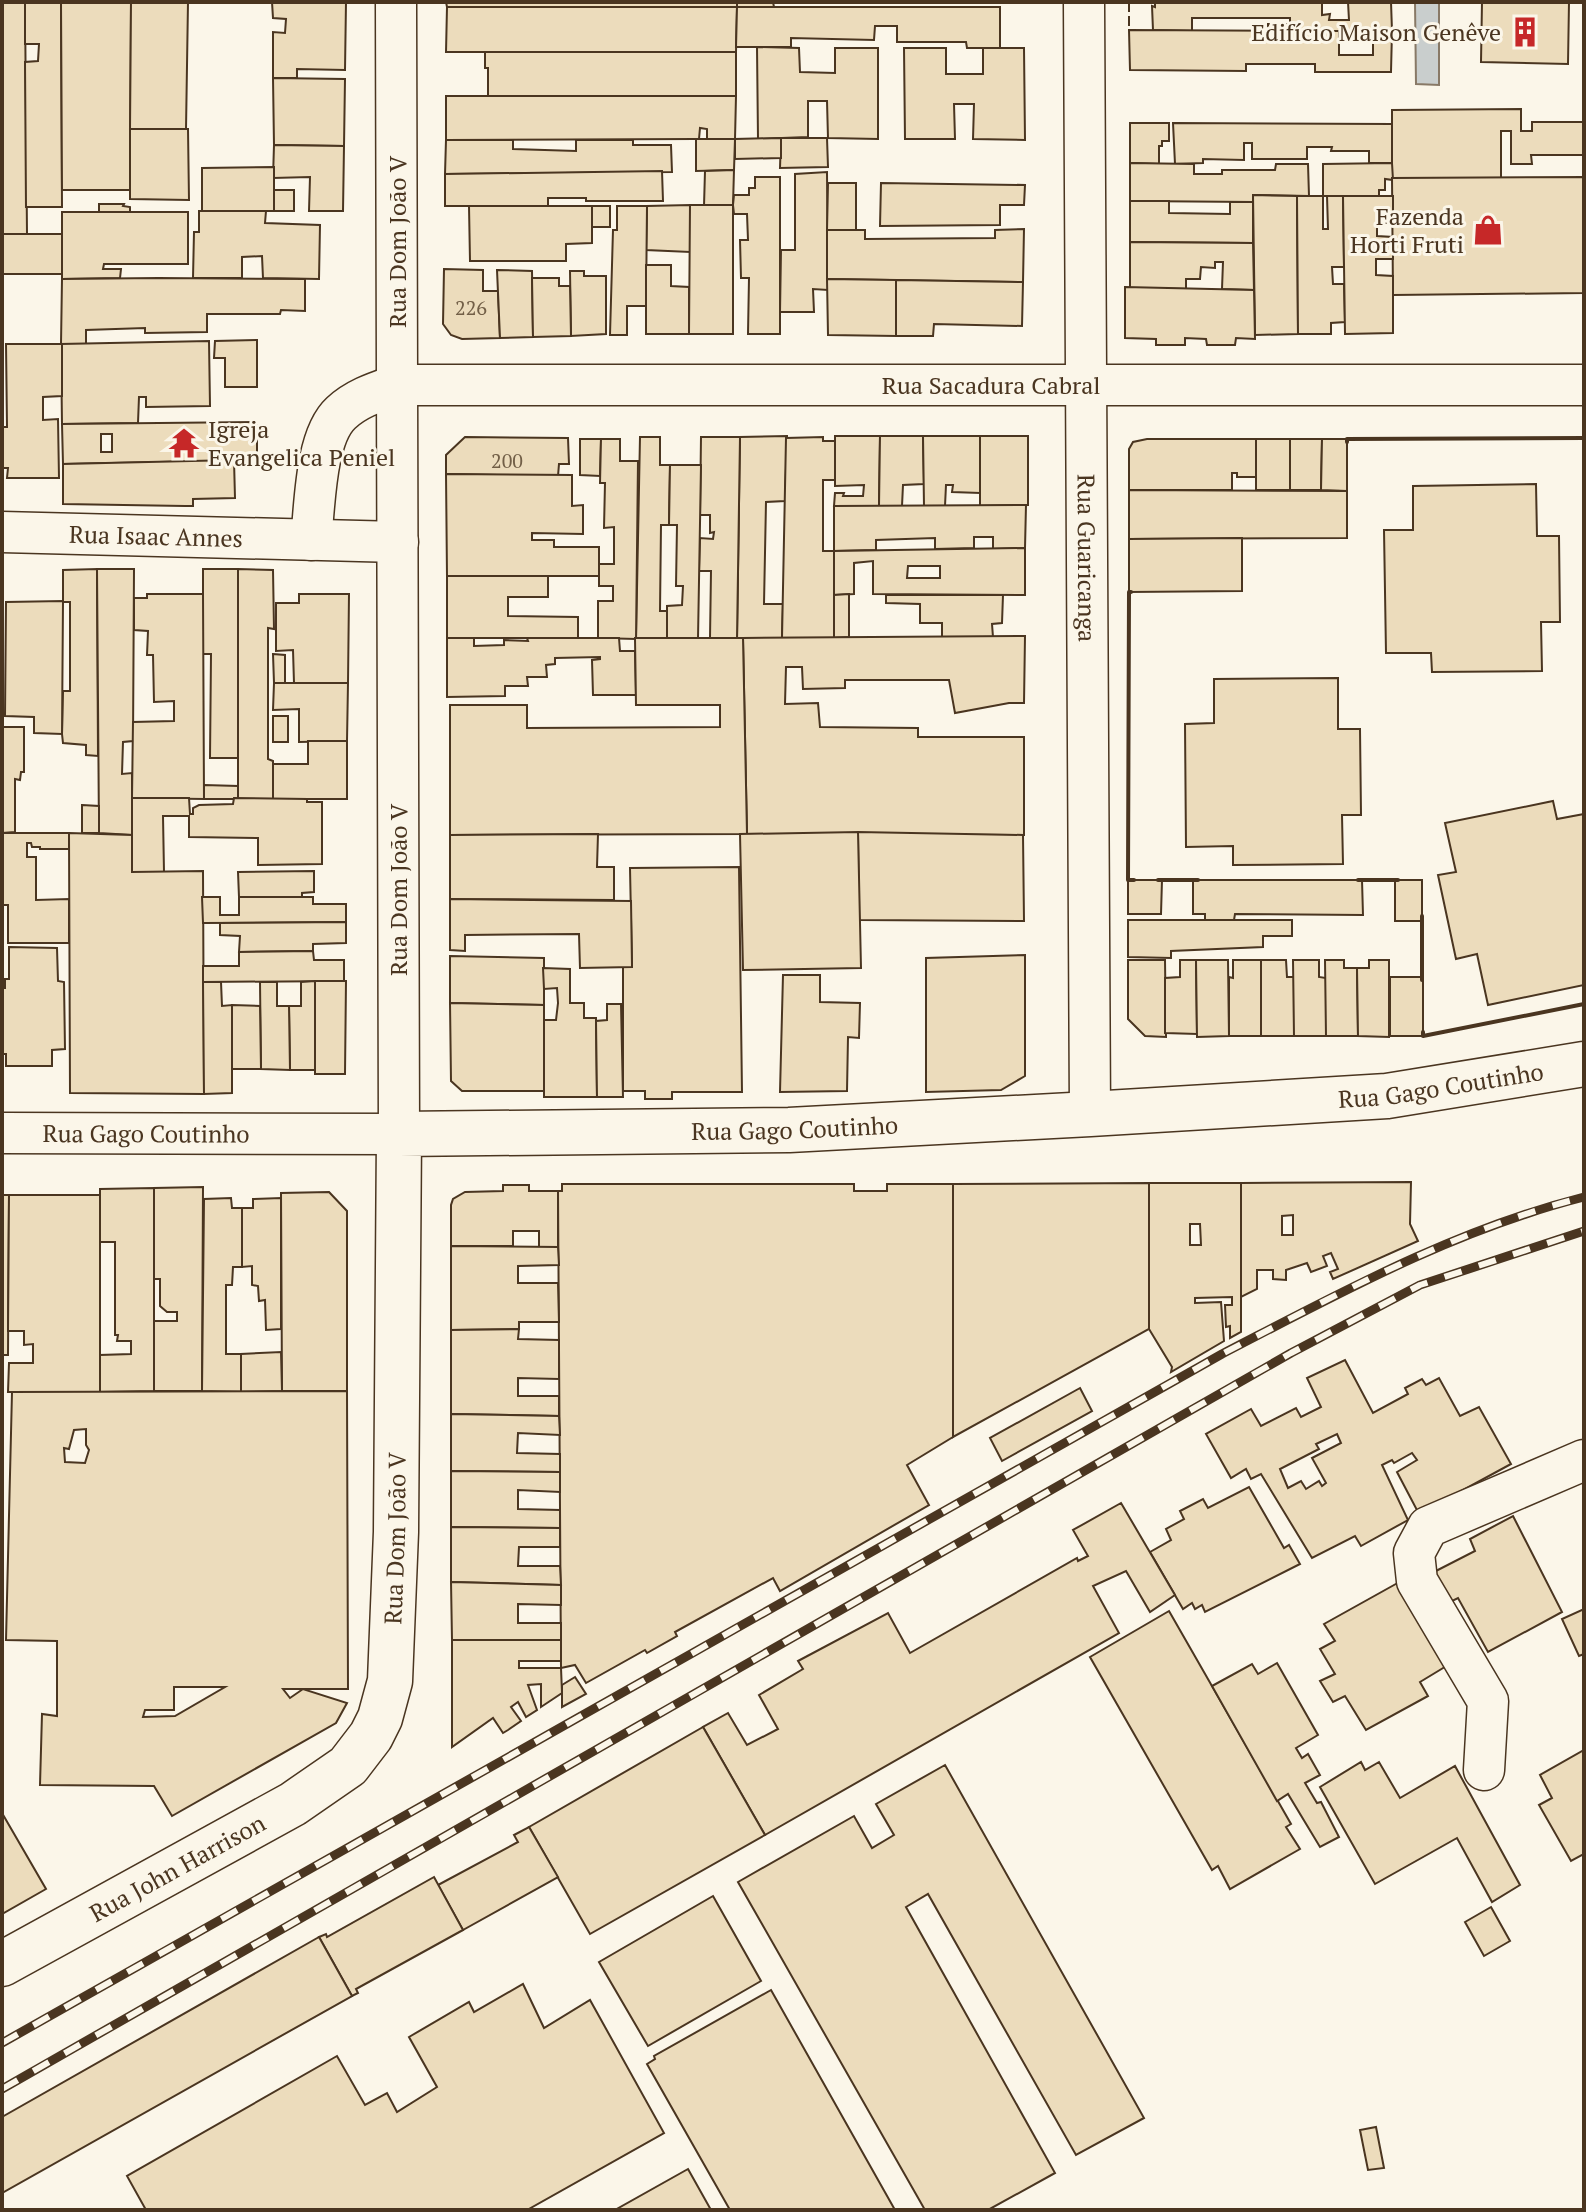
<svg xmlns="http://www.w3.org/2000/svg" width="1586" height="2212" font-family="'PT Serif',serif">
<rect width="100%" height="100%" fill="#fbf6e9"/>
<path fill="#c9cecd" stroke="#887966" stroke-width="2" d="M1415 2H1439V85L1416 84Z"/>
<g fill="#ecdcbc" stroke="#4a3520" stroke-width="2" fill-rule="evenodd">
<path d="M2 2H25L27 234H2Z"/>
<path d="M25 2H61L62 207H26L25 62 38 61 39 44H25Z"/>
<path d="M61 2H131L130 190H62Z"/>
<path d="M131 2H188L186 129H130Z"/>
<path d="M272 2H346L345 70 297 69V78H273V32L285 33 286 19 273 18Z"/>
<path d="M446 2H737V7H447Z"/>
<path d="M737 2H773L774 7H737Z"/>
<path d="M1155 2H1322V15L1330 14 1329 20H1349L1348 2H1391L1392 31H1268V24H1290V18H1192V31L1153 30 1152 6 1155 7Z"/>
<path d="M1482 2H1569L1568 64 1481 62Z"/>
<path d="M447 7H737L736 52H446Z"/>
<path d="M737 7H1000V48H967L966 42H897V26H875L874 40 791 38V47H736Z"/>
<path d="M1129 30 1339 31V55H1373V31H1392L1391 72H1315V64H1246V71L1130 70Z"/>
<path d="M757 47 799 48 800 72 835 73V48H878V139L828 138 827 101H808V137L758 139Z"/>
<path d="M904 48H946V74H983V48H1024L1025 140 973 139 974 104H954L955 139H905Z"/>
<path d="M485 52H736V96H488V68H485Z"/>
<path d="M273 78 345 79 344 146 274 145Z"/>
<path d="M446 96H736L735 139H707V129L700 128 699 139H696L446 140Z"/>
<path d="M1521 109V131H1532V122H1584V155H1531L1532 164H1511V131H1501V178H1392V110Z"/>
<path d="M1130 123H1169V141H1162V146H1159V164L1130 163Z"/>
<path d="M1173 123 1392 124V163H1369V151H1331L1332 147H1307V159H1252V143H1244V160L1203 159V163L1175 164Z"/>
<path d="M130 129H188L189 200 130 199Z"/>
<path d="M781 138H827L828 167 780 168Z"/>
<path d="M781 138V158L735 159V139Z"/>
<path d="M696 139H735L734 170 696 171Z"/>
<path d="M446 140H513V149L576 151V140H633V145H671L672 172 445 174Z"/>
<path d="M274 145 344 146 343 211H309L310 177 273 178Z"/>
<path d="M1130 163 1194 164V174H1222V170H1275L1276 164H1308L1309 196 1253 195V202L1130 201Z"/>
<path d="M1392 163 1393 180 1385 179V190H1379V196H1323V164Z"/>
<path d="M274 167V211H202V168Z"/>
<path d="M734 170 733 205 704 206 705 171Z"/>
<path d="M662 171 663 201H586V198H548V206H445V174Z"/>
<path d="M827 172 828 290 813 289 814 312H780L781 250H795V174Z"/>
<path d="M755 177H780V334H748L749 278H741L740 240H748L747 214H734L733 205 734 195H749V188H755Z"/>
<path d="M1584 177V293L1393 295 1392 178Z"/>
<path d="M828 183H856V231L827 230Z"/>
<path d="M881 183 1025 185 1024 205H1000V225L880 226Z"/>
<rect x="274" y="190" width="20" height="21"/>
<path d="M1253 195 1297 196 1298 334 1255 335Z"/>
<path d="M1297 196H1323V229H1328L1327 196H1343L1344 267H1332L1333 284H1344L1345 322 1331 323V334H1298Z"/>
<path d="M1343 196H1393V223L1377 222V236L1393 237V259H1376V275L1393 276V333L1345 334Z"/>
<path d="M1130 201H1169V213L1230 214V202H1253V243L1130 242Z"/>
<path d="M99 204H124L123 206 130 207V212H99Z"/>
<path d="M690 205V252L646 250 647 206Z"/>
<path d="M690 205H733V334H689Z"/>
<path d="M469 206H592V243L566 244V261H470Z"/>
<rect x="592" y="206" width="18" height="21"/>
<path d="M617 206H647L646 306H627V335H610L613 230H617Z"/>
<path d="M199 211H266L265 223 320 225 319 279 263 278 262 256 242 257V278H193L194 232H199Z"/>
<path d="M62 212H188V264H104L103 269H121L120 278 62 279Z"/>
<path d="M1024 229 1023 282 827 279V230H865V239L995 238V230Z"/>
<rect x="2" y="234" width="60" height="40"/>
<path d="M1130 242 1253 243 1254 290 1222 289 1223 262H1215V268L1201 267 1200 279H1186V289L1130 288Z"/>
<path d="M646 265H671V286L689 287V334H646Z"/>
<path d="M444 269 483 270V291H498L500 338 462 339 451 335 443 324Z"/>
<path d="M497 270 532 271 533 337 500 338Z"/>
<path d="M570 271H584V276H606V334L571 336Z"/>
<path d="M158 278 305 279V311L281 310 280 314H207V332L145 333V328L86 330V344H61L62 279Z"/>
<path d="M532 278H559V286H570L571 336 533 337Z"/>
<path d="M827 279 896 280V336L828 335Z"/>
<path d="M896 280 1023 282 1022 326 934 324 933 336H896Z"/>
<path d="M1125 287 1254 290 1255 339 1236 338 1235 345H1207L1206 339 1185 338V345H1156V339L1125 338Z"/>
<path d="M257 340V387H225V358H214L215 341Z"/>
<path d="M209 341 210 406 146 407V397H139L138 423 62 424 61 344Z"/>
<path d="M6 344H62V396L43 397V420L58 419 59 478H7L8 468H2V427H7Z"/>
<path d="M257 422V460L63 464 62 424ZM101 434H112V452H101Z"/>
<path d="M787 436 785 501 766 502 764 604H783L782 638 737 639 740 437Z"/>
<path d="M835 436H880L879 506H834L835 493H844L843 496H863L864 485 835 486Z"/>
<path d="M880 436H923L924 484 903 485 902 506H879Z"/>
<path d="M923 436H980V493L952 492 953 485H946L945 506H924Z"/>
<path d="M980 436H1028V505L980 506Z"/>
<path d="M465 437 568 438 569 464H559L558 476 446 474V455Z"/>
<path d="M640 437H660V465H670L669 525H661L660 611H668L667 638 636 639Z"/>
<path d="M701 437H740L737 639 710 638 711 571H699L700 538 713 539 714 532 710 533V515H700Z"/>
<path d="M823 437V441H835V480H823V551H834V638H782L786 438Z"/>
<path d="M580 439H601L600 476 580 475Z"/>
<path d="M601 439H620V461H638L636 639 598 638V601H613V586H599V564H614V527L604 528 605 483H600Z"/>
<path d="M1147 439H1256V477H1237V473H1232V490H1129V449L1133 442Z"/>
<rect x="1256" y="439" width="34" height="51"/>
<path d="M1290 439H1322L1321 490H1290Z"/>
<path d="M1322 439H1347V491L1321 490Z"/>
<path d="M234 460 235 498 193 499V506H185L63 504V464Z"/>
<path d="M670 465H701L698 639 667 638V606L682 605 683 586H676L677 525H669Z"/>
<path d="M446 474 572 475V506L583 505V534L532 533V540H554V547H599V576H447Z"/>
<path d="M1536 484 1537 536H1559L1560 622H1541L1542 671 1432 672 1431 653H1386L1384 530H1413V486Z"/>
<path d="M1129 490 1347 491V538L1129 539Z"/>
<path d="M1026 505 1025 548 993 549V537H974V548L935 549V538L876 540V550L834 551V506Z"/>
<path d="M1242 538V591L1129 592V539Z"/>
<path d="M1025 548V595L873 594V561L854 563V594L834 595V551ZM908 566H940V578H907Z"/>
<path d="M97 569 98 756 86 755V745L63 743 62 734 63 691H70V602H63V570Z"/>
<path d="M97 569H134L133 741 123 742 122 774 132 773V835L99 833Z"/>
<path d="M203 569H238V758H210L211 654H203Z"/>
<path d="M238 569 273 570 274 629 268 628V759L273 761V799H238Z"/>
<path d="M447 576H548V597H508V616L578 617V638H447Z"/>
<path d="M147 594H203L204 799 132 798 133 722 174 721V701L154 702 153 655H147L148 631 134 630V598H147Z"/>
<path d="M299 594H349L348 683H294L293 650 276 651V603H299Z"/>
<path d="M849 594V637L834 638V595Z"/>
<path d="M886 595H1003L1002 623 992 624 993 637H942V623H920V604L886 603Z"/>
<path d="M63 601 62 734 34 733V717L5 716 6 602Z"/>
<path d="M1025 636 1024 703H1009L955 713 949 680H845V688L803 689 802 667H786L785 704 818 703 820 727 918 728V737H1024V835L747 834 743 638Z"/>
<path d="M447 638H474V646L504 645V640L528 641 527 638H619L620 651H635L636 695H593L592 660 600 659V657L555 658V664L546 665 547 677H527L528 686H505V696L447 697Z"/>
<path d="M635 638H743L747 834 450 835V705H527V728L720 727V705H636Z"/>
<path d="M273 654 285 655V683H274Z"/>
<path d="M1338 678V729H1360L1361 815H1342L1343 864 1233 865V846L1186 847 1185 724 1214 723V679Z"/>
<path d="M274 683H348L347 741 299 742V709L273 710Z"/>
<rect x="273" y="716" width="15" height="26"/>
<path d="M2 727H24V772H21L20 780 15 779V832L2 833Z"/>
<path d="M308 741H347V799H273V764H308Z"/>
<path d="M204 785 238 786V799H204Z"/>
<path d="M132 798H189L190 814H193V808L199 805 233 804 234 798 307 799V802H322V864L258 865V838L189 837V816H163L164 872H132Z"/>
<path d="M1553 801 1557 819 1584 814V985L1488 1005 1477 954 1456 959 1438 875 1456 872 1445 823Z"/>
<path d="M82 805 99 806V833H82Z"/>
<path d="M858 832 1023 835 1024 921 859 920Z"/>
<path d="M858 832 861 968 743 970 740 834Z"/>
<path d="M2 833H69V849H40V847H32L31 843H27V857H36V900L69 899V943H8V905H2Z"/>
<path d="M69 833 132 835V872L203 871 204 1094 70 1093Z"/>
<path d="M598 834 597 867H614V900L450 899V835Z"/>
<path d="M739 867 742 1092H672V1099H645V1091H623V967H632L630 868Z"/>
<path d="M314 871V892L302 893V898L239 897 238 872Z"/>
<path d="M1128 880H1162L1161 914H1128Z"/>
<path d="M1193 880H1362L1363 915 1235 914 1234 920H1205V914H1193Z"/>
<rect x="1395" y="880" width="27" height="41"/>
<path d="M202 897H220V915H239V897H313V904H346V922L203 923Z"/>
<path d="M450 899 631 901 632 967 580 968 579 934 465 935V951L450 950Z"/>
<path d="M1128 920H1292V936H1263V947L1171 951V958L1128 957Z"/>
<path d="M346 922V943L313 944V951L239 952 240 936 220 935V923Z"/>
<path d="M9 947 57 948 58 981 64 982 65 1049 52 1050V1066H6V1054H2V988H5V979H9Z"/>
<path d="M313 951 314 960H344V981L203 982V966H239V952Z"/>
<path d="M1025 955V1076L1001 1090 926 1092V958Z"/>
<path d="M450 956 544 958V1005L450 1003Z"/>
<path d="M1128 960H1165L1166 1037 1145 1036 1128 1019Z"/>
<path d="M1180 960H1196L1197 1034 1165 1033V978L1180 977Z"/>
<path d="M1196 960H1228L1229 1036 1197 1037Z"/>
<path d="M1233 960H1261V1036H1229V977L1233 978Z"/>
<path d="M1261 960H1286L1287 977H1294V1036H1261Z"/>
<path d="M1293 960H1319V977L1326 978V1036H1294Z"/>
<path d="M1325 960H1344V968H1357L1358 1036H1326Z"/>
<path d="M1369 960H1389V1037L1358 1036 1357 968H1369Z"/>
<path d="M543 968 570 969V1003H584V1018H596L597 1097H544V1020H556L558 1003 557 988 544 989Z"/>
<path d="M783 975H820V1002L860 1003 859 1038 848 1037 847 1091 780 1092Z"/>
<rect x="1390" y="977" width="33" height="59"/>
<path d="M315 981V1070H290L289 1006H301V982Z"/>
<path d="M315 981H346L345 1074H315Z"/>
<path d="M203 982H221L222 1006 232 1005V1093L204 1094Z"/>
<path d="M260 982H277V1006H289L290 1070 261 1069Z"/>
<path d="M450 1003 544 1005V1091H462L451 1081Z"/>
<path d="M607 1004H621L623 1097H597L596 1021 607 1020Z"/>
<path d="M232 1005 260 1006 261 1069H232Z"/>
<path d="M1411 1182 1410 1224 1418 1241 1333 1279 1330 1272 1338 1269 1331 1253 1323 1256 1327 1266 1311 1272 1307 1263 1286 1270V1280L1273 1279V1270H1257V1289L1241 1297V1183ZM1293 1215V1235H1282V1216Z"/>
<path d="M1149 1183H1241V1332L1230 1338V1326L1226 1327 1225 1305H1232V1297L1195 1298V1303L1221 1302 1224 1341 1171 1372 1172 1367 1149 1329ZM1190 1224H1200L1201 1245H1190Z"/>
<path d="M1149 1183V1329L953 1437V1184Z"/>
<path d="M562 1184H854V1191H887V1184H953V1437L907 1465 929 1505 780 1591 773 1578 675 1632 677 1636 647 1653 645 1650 586 1683 575 1665 561 1668 558 1191H562Z"/>
<path d="M503 1185H529V1191H558V1247H539V1231H513V1246H451V1205L453 1199 465 1192 503 1191Z"/>
<path d="M203 1187 202 1391H154V1321H177V1312H167L160 1306V1279H153L154 1188Z"/>
<path d="M154 1188V1391L100 1392V1355L131 1354V1341H117L118 1335H115V1242H100V1189Z"/>
<path d="M329 1192 347 1211V1391H282L281 1193Z"/>
<path d="M2 1195H9L8 1355H2Z"/>
<path d="M9 1195H100V1392H8L9 1363H33V1344L24 1345V1331H8Z"/>
<path d="M231 1198 232 1208H242V1267H233L232 1285H226V1354H241V1392L202 1391 204 1199Z"/>
<path d="M281 1198V1329L266 1330 265 1300 259 1301 258 1286 252 1285V1266L242 1267V1208H253V1199Z"/>
<path d="M451 1246 558 1247 559 1265 518 1266V1283H558L559 1322H519V1329L451 1330Z"/>
<path d="M519 1329 518 1339 559 1340V1379L518 1378V1396H559V1416L451 1414V1330Z"/>
<path d="M281 1352 282 1391 241 1392V1354Z"/>
<path d="M1345 1360 1373 1413 1408 1394 1405 1388 1422 1379 1426 1385 1439 1378 1460 1416 1479 1407 1511 1464 1419 1514 1397 1472 1417 1460 1412 1453 1394 1463 1392 1460 1382 1465 1408 1520 1361 1546 1355 1536 1312 1558 1261 1474 1251 1479 1246 1469 1231 1478 1206 1434 1251 1409 1261 1426 1296 1408 1301 1417 1321 1407 1307 1378ZM1337 1434 1341 1443 1312 1458 1326 1483 1322 1486 1319 1481 1306 1489 1301 1481 1288 1488 1280 1469 1319 1449 1316 1444Z"/>
<path d="M1080 1388 1092 1411 1002 1461 990 1438Z"/>
<path d="M347 1391 348 1689H283L290 1698 303 1689 347 1703 336 1723 172 1816 154 1786 40 1785 42 1714 57 1716V1641L6 1640 12 1392ZM86 1429V1445L89 1450 85 1463 65 1462 64 1448 69 1449 74 1430ZM174 1687H225L175 1716 143 1717 145 1710H174Z"/>
<path d="M451 1414 559 1416 560 1435 518 1433 517 1453 560 1454V1472L451 1471Z"/>
<path d="M451 1471 560 1472V1492L518 1490V1509L560 1510V1528L451 1527Z"/>
<path d="M1249 1487 1284 1548 1289 1545 1300 1564 1205 1612 1202 1605 1195 1609 1192 1603 1183 1609 1150 1552 1171 1540 1166 1529 1184 1519 1180 1511 1203 1499 1208 1508Z"/>
<path d="M1121 1503 1175 1595 1150 1612 1126 1571 1093 1586 1119 1633 765 1835 703 1727 728 1713 747 1745 778 1729 759 1695 803 1669 798 1661 888 1613 910 1653 1077 1558 1078 1561 1088 1556 1073 1530Z"/>
<path d="M1513 1516 1562 1612 1488 1652 1458 1598 1448 1603 1430 1574 1475 1551 1470 1539Z"/>
<path d="M451 1527 560 1528V1547H519L518 1566H560L561 1585 451 1582Z"/>
<path d="M1403 1580 1453 1662 1420 1682 1428 1696 1366 1730 1345 1696 1333 1702 1320 1681 1335 1674 1320 1649 1335 1641 1324 1624Z"/>
<path d="M451 1582 561 1585V1605L518 1604V1623H561V1640H452Z"/>
<path d="M1584 1609V1654L1579 1656 1562 1619Z"/>
<path d="M1169 1611 1291 1824 1286 1827 1300 1849 1230 1889 1218 1866 1212 1870 1090 1657Z"/>
<path d="M452 1640H561V1661H519V1668H561L562 1693 541 1707V1684L528 1685 537 1710 526 1717 518 1702 511 1707 521 1721 508 1730 503 1733 493 1718 452 1747Z"/>
<path d="M1277 1663 1318 1735 1296 1748 1302 1758 1308 1754 1320 1775 1305 1783 1317 1803 1321 1802 1339 1837 1320 1847 1288 1794 1277 1801 1212 1686 1252 1664 1258 1674Z"/>
<path d="M575 1677 586 1694 562 1707V1685Z"/>
<path d="M703 1727 765 1835 590 1934 529 1827Z"/>
<path d="M1584 1750V1854L1571 1861 1539 1805 1552 1798 1540 1775Z"/>
<path d="M1361 1762 1365 1770 1379 1762 1400 1798 1455 1766 1520 1885 1492 1902 1457 1838 1375 1884 1320 1787Z"/>
<path d="M945 1765 1144 2118 1076 2155 928 1894 906 1907 1055 2173 988 2210H925L738 1882 854 1816 872 1848 894 1835 876 1804Z"/>
<path d="M2 1813 46 1889 2 1914Z"/>
<path d="M529 1827 558 1877 463 1930 438 1885 518 1842 514 1835Z"/>
<path d="M434 1877 463 1930 356 1989 358 1993 352 1996 319 1937 326 1934 327 1937Z"/>
<path d="M713 1896 761 1981 648 2046 599 1962Z"/>
<path d="M1491 1907 1510 1941 1484 1956 1465 1922Z"/>
<path d="M319 1937 352 1996 2 2193V2117Z"/>
<path d="M523 1984 544 2028 590 2000 664 2133 527 2210H146L127 2176 337 2056 365 2105 387 2093 397 2112 437 2087 409 2037 469 2002 474 2012Z"/>
<path d="M771 1990 895 2210H730L647 2064 655 2059 654 2056Z"/>
<path d="M1376 2127 1384 2168 1368 2170 1360 2130Z"/>
<path d="M688 2169 711 2210H615Z"/>
</g>
<g fill="none" stroke-linecap="round" stroke-linejoin="round">
<g stroke="#4a3520" stroke-width="43">
<g id="street">
<path id="s1" d="M1084 2 1090 1114"/>
<path id="s2" d="M2 532 398 542"/>
<path id="s3" d="M311 540C315 505 315 437 341 413 357 398 377 392 397 385H1584"/>
<path id="s4" d="M2 1133 399 1134 396 2"/>
<path d="M1484 1770 1488 1701 1417 1581 1414 1553 1428 1527 1584 1460"/>
</g>
</g>
<g stroke="#4a3520" stroke-width="47">
<g id="secondary">
<path id="s5" d="M2 1964 293 1804 348 1766 371 1736 380 1718 390 1681 396 1532 399 1134 789 1130 1090 1114 1387 1096 1584 1064"/>
</g>
</g>
<use href="#street" stroke="#fbf6e9" stroke-width="40"/>
<use href="#secondary" stroke="#fbf6e9" stroke-width="44"/>
<g stroke="#4a3520" stroke-width="9">
<g id="rail">
<path d="M2 2043 1222 1354C1340 1293 1454 1230 1584 1197"/>
<path d="M2 2089 1291 1353 1420 1285 1584 1231"/>
</g>
</g>
<use href="#rail" stroke="#fbf6e9" stroke-width="6" stroke-dasharray="18" stroke-linecap="butt"/>
<path stroke="#4a3520" stroke-width="2" stroke-dasharray="10 4" stroke-linecap="butt" d="M1129 2V30"/>
<g stroke="#4a3520" stroke-width="4">
<path d="M1347 442V439L1584 438"/>
<path d="M1131 592H1129L1128 880H1134"/>
<path d="M1158 880H1198"/>
<path d="M1358 880H1398"/>
<path d="M1422 916V980"/>
<path d="M1423 1032V1036L1584 1004"/>
</g>
</g>
<defs>
<g id="building-bare" transform="scale(2.4)"><path d="M-4-6H4V6H1V3H-1V6H-4ZM-2.5-4.3h1.7v1.8h-1.7ZM.8-4.3h1.7v1.8H.8ZM-2.5-1h1.7V.8h-1.7ZM.8-1h1.7V.8H.8Z" fill="#c62828" stroke="#fbf6e9" stroke-width="2.5" paint-order="stroke"/></g>
<g id="shop-bare" transform="scale(2.4)"><path d="M-5-2.5h2.3a2.7 3.5 0 0 1 5.4 0H5L5.5 6h-11ZM-1.5-2.5h3a1.5 2.3 0 0 0-3 0Z" fill="#c62828" stroke="#fbf6e9" stroke-width="2.5" paint-order="stroke"/></g>
<g id="temple-bare" transform="scale(2.4)"><path d="M0-6L5-2H3V0L6.5 2.5H4V6H1.5V3h-3V6H-4V2.5H-6.5L-3 0V-2H-5Z" fill="#c62828" stroke="#fbf6e9" stroke-width="2.5" paint-order="stroke"/></g>
</defs>
<g fill-rule="evenodd">
<use href="#building-bare" x="1525" y="32"/>
<use href="#shop-bare" x="1488" y="230"/>
<use href="#temple-bare" x="184" y="443"/>
</g>
<g text-anchor="middle" dominant-baseline="central" stroke-width="6" stroke-linejoin="round" paint-order="stroke">
<g font-size="20" fill="#725f47">
<text x="471" y="307">226</text>
<text x="507" y="460">200</text>
</g>
<g font-size="24" fill="#4a3520" stroke="#fbf6e9" text-anchor="end">
<text x="1501" y="32">Edifício Maison Genêve</text>
<text x="1464" y="216">Fazenda<tspan x="1464" dy="28">Horti Fruti</tspan></text>
<text x="208" y="429" text-anchor="start">Igreja<tspan x="208" dy="28">Evangelica Peniel</tspan></text>
</g>
<g font-size="24" fill="#4a3520" stroke="#fbf6e9">
<text transform="translate(397 242) rotate(-90)">Rua Dom João V</text>
<text stroke="none"><textPath href="#s3" startOffset="790">Rua Sacadura Cabral</textPath></text>
<text stroke="none"><textPath href="#s2" startOffset="154">Rua Isaac Annes</textPath></text>
<text stroke="none"><textPath href="#s1" startOffset="556">Rua Guaricanga</textPath></text>
<text transform="translate(398 890) rotate(-90)">Rua Dom João V</text>
<text stroke="none"><textPath href="#s5" startOffset="2086">Rua Gago Coutinho</textPath></text>
<text stroke="none"><textPath href="#s5" startOffset="1438">Rua Gago Coutinho</textPath></text>
<text stroke="none"><textPath href="#s4" startOffset="144">Rua Gago Coutinho</textPath></text>
<text stroke="none"><textPath href="#s5" startOffset="638">Rua Dom João V</textPath></text>
<text stroke="none"><textPath href="#s5" startOffset="200">Rua John Harrison</textPath></text>
</g>
</g>
<rect width="1586" height="2212" fill="none" stroke="#4a3520" stroke-width="8"/>
</svg>
